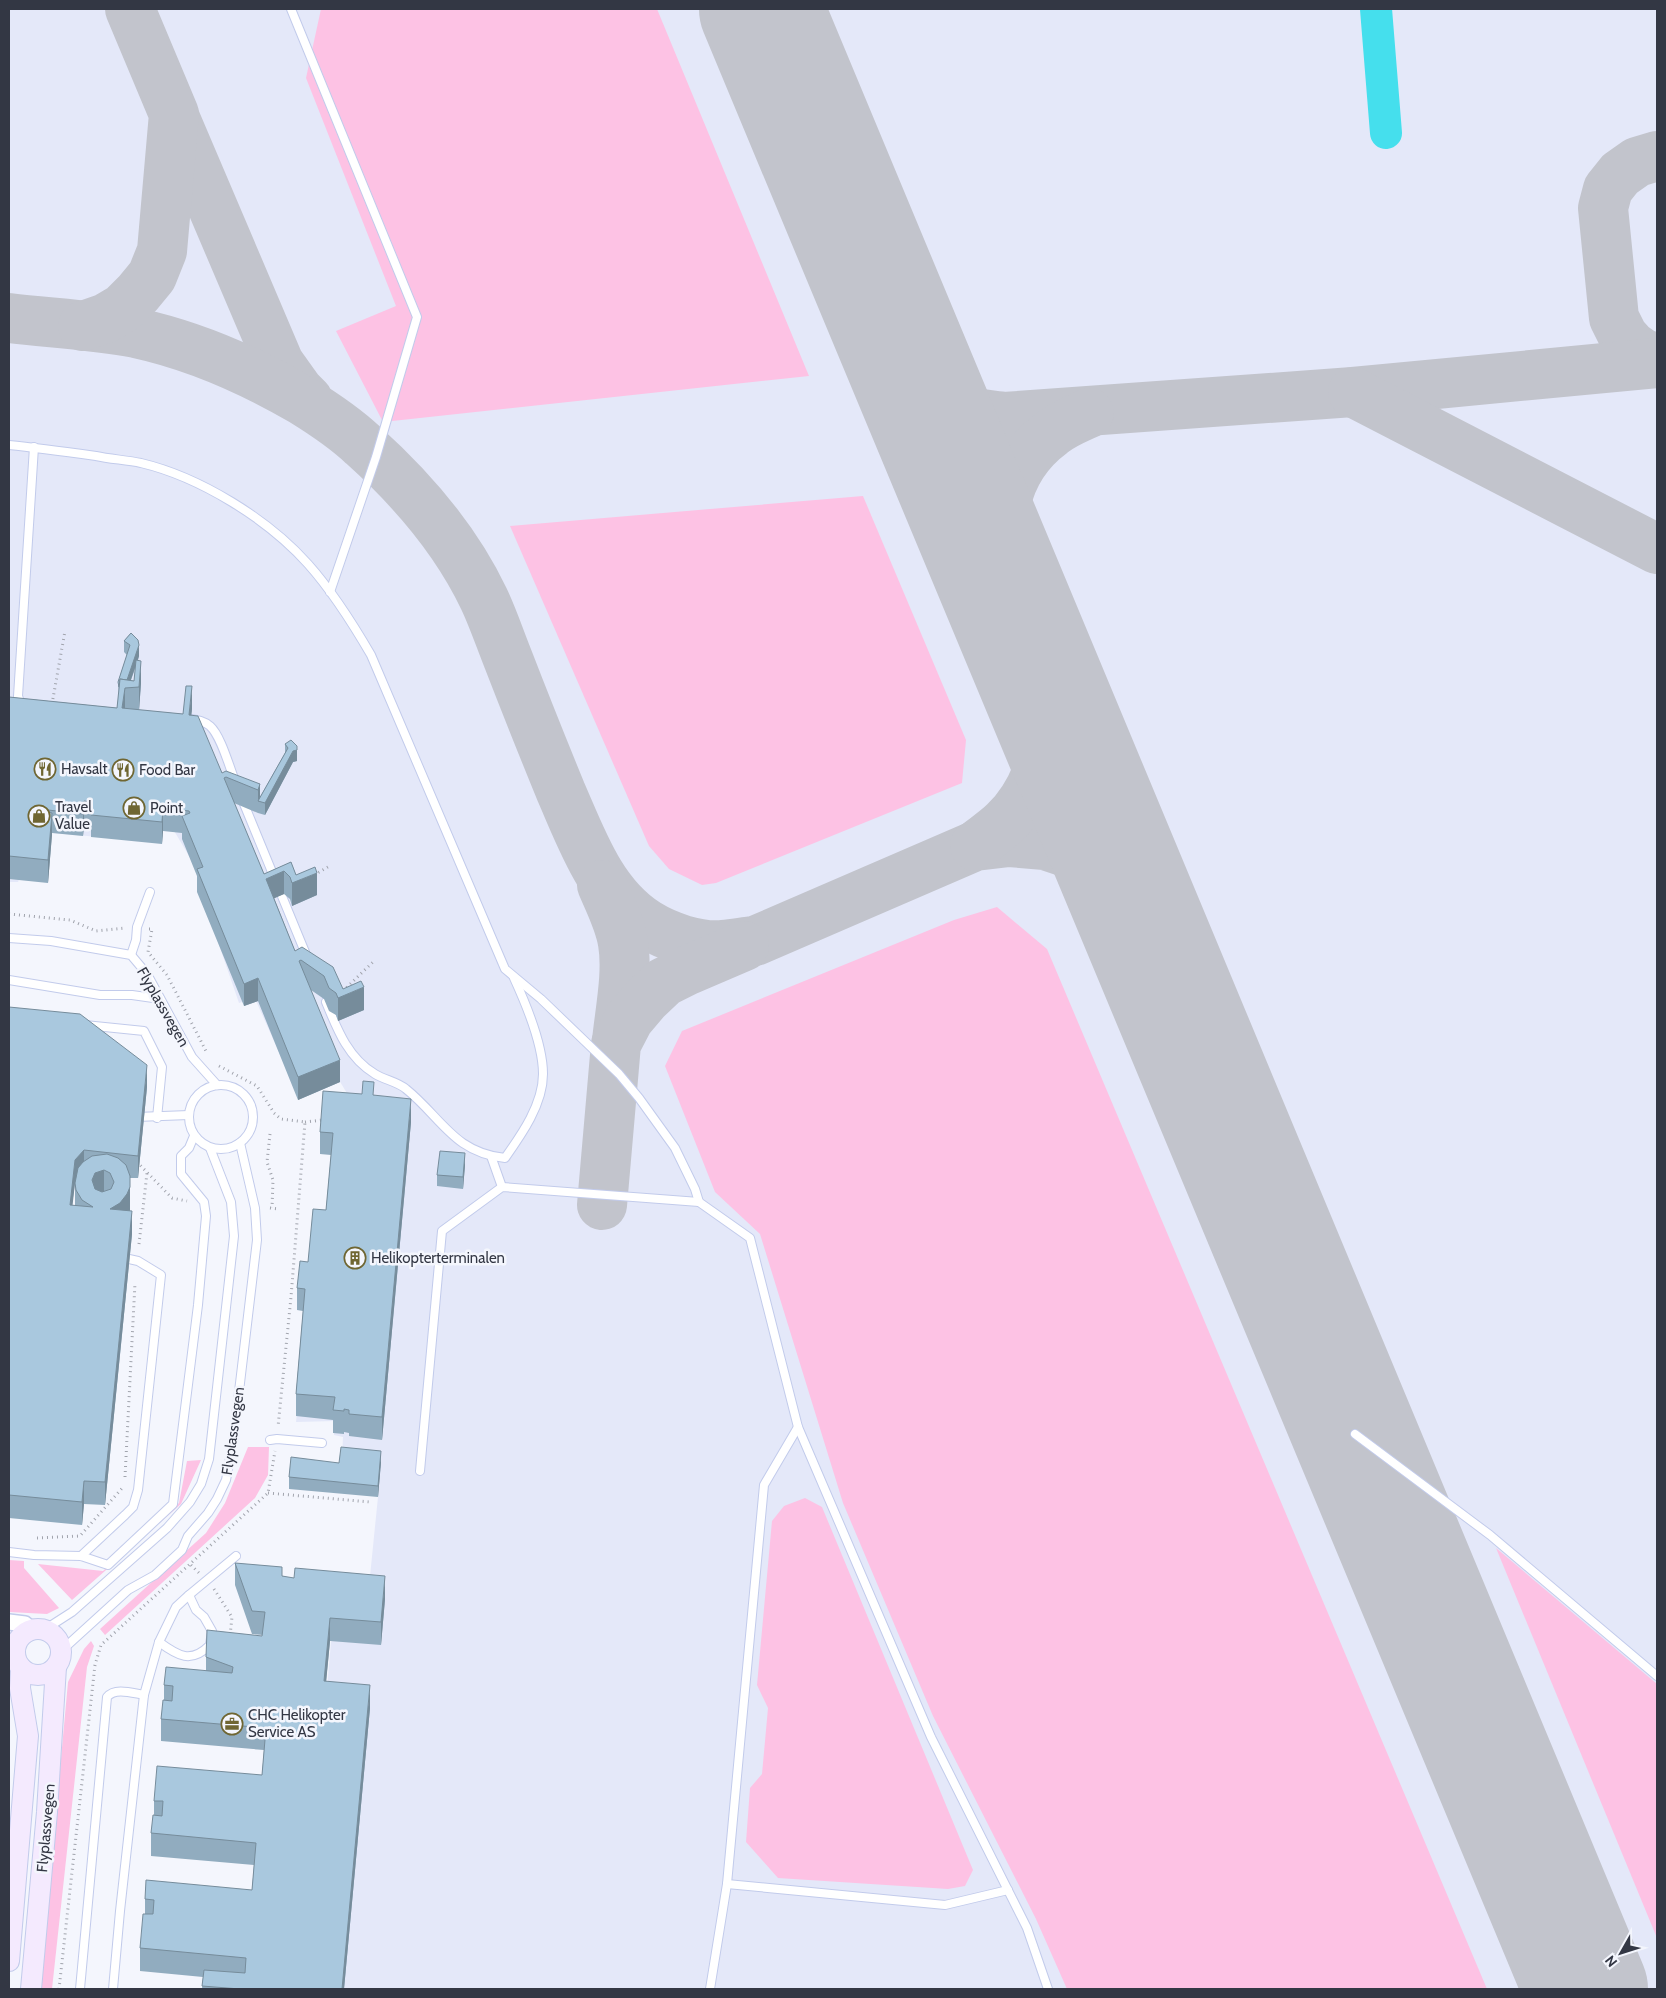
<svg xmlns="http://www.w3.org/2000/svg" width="1666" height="1998" font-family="Cabin,sans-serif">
<rect width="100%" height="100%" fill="#f4f6fd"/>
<path fill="#e4e8f9" d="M9 9H1657V1989H332L326 1701 331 1642 368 1596 378 1497 342 1458 343 1437 334 1435 335 1421 296 1422 308 1311 329 1233 348 1095 339 1080 299 1097 256 1001 254 998 239 1003 199 887 205 883 173 829 159 827 155 842 31 831 30 855 18 882H9Z"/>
<g fill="#fdc2e4">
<path d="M321 9H657L809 376 383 422 336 331 396 306 306 78Z"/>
<path d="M863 496 966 740 962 783 716 883 702 885 669 869 649 846 510 526Z"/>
<path d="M997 907 1047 949 1487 1989H1067L1036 1919 933 1716 843 1503 760 1234 715 1192 665 1066 682 1031 954 920Z"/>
<path d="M248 1447H269L268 1475 255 1498 105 1635 100 1629 206 1533 225 1503Z"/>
<path d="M201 1460 181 1504 72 1600 38 1564 103 1571 179 1503 187 1461Z"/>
<path d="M805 1498 822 1507 973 1870 965 1886 948 1889 778 1878 746 1842 750 1788 762 1774 768 1708 757 1685 772 1521 784 1506Z"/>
<path d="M1496 1548 1657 1684V1938Z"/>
<path d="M9 1560 24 1561V1568L59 1608 47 1614 9 1612Z"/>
<path d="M91 1641 94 1646 87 1667 52 1989H40L68 1682 84 1649Z"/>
</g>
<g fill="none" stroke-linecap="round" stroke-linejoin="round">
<path stroke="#45dfed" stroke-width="32" d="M1376 9 1386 133"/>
<g stroke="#c2c4cc" stroke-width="50">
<path d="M176 121 279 363 299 391 308 400"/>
<path d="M1657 156 1637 162 1620 174 1608 189 1603 208 1614 318 1623 336 1632 346 1642 353 1657 359"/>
<path d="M9 318C51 323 94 325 136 333 196 346 250 370 303 401 324 414 345 428 363 445 412 489 456 540 484 599 493 618 500 639 508 659 525 703 543 748 561 792 582 840 601 895 647 924 668 937 698 947 723 945 734 944 745 942 755 941L975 846 1009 842 1045 845 1069 853 1087 863 1101 874 1122 896 1146 934"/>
<path d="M83 326 106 318 123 308 138 293 152 276 162 251 174 114 130 9"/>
<path d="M908 362C923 380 938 403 962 410 975 414 990 415 1004 417L1353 392 1657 363"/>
<path d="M1353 392 1657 549"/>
<path d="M1008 601C996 539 996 474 1052 433 1063 424 1076 419 1089 413"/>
<path d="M975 846C985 838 996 831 1005 822 1031 797 1050 753 1045 717 1043 697 1036 676 1031 657"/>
<path d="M602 885C610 904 620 923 623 943 628 973 620 1011 617 1041"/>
<path d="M602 1205 616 1044 629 1019 646 999 664 982 688 970 744 946"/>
<path d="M1575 1963 1579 1989"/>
</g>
<path stroke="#c2c4cc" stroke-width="124" d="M761 9 1586 1989"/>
<g stroke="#c2cbeb" stroke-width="10">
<g id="lane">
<path d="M291 9 417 317 376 457 330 592"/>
<path d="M9 445C38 448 67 452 96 456 110 459 126 460 141 463 200 477 268 519 308 564 333 592 353 624 371 655L505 969 541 999 619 1074 639 1098 675 1148 695 1189 699 1202 750 1238 798 1427 931 1737 1027 1928 1048 1989"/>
<path d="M21 705 18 696 34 447"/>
<path d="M191 719C198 720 204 721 210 726 221 736 229 766 235 781"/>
<path d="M242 799 307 957"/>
<path d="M9 938 51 941 131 955 147 974 192 1057 217 1085"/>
<path d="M131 955 136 940 137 927 150 892"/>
<path d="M9 980 100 995H132L160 999"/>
<path d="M326 1002C337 1029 348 1058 375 1074 385 1080 398 1082 406 1089 441 1117 454 1153 505 1158 522 1134 543 1104 543 1074 543 1046 526 1004 514 978"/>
<path d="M85 1025 144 1031 162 1067 157 1118"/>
<circle cx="221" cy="1117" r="32"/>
<path d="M136 1117 189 1115"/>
<path d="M491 1156 502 1187"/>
<path d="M1355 1434 1490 1535 1657 1676"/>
<path d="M270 1440 277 1439 322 1443"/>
<path d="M420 1471 442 1231 502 1187 699 1202"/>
<path d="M9 1552 34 1555 81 1556 108 1565 173 1504 198 1305 206 1216 204 1202 181 1174V1156L189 1148 194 1136"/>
<path d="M81 1556 125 1515 133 1507 138 1490 161 1275 138 1261 129 1259"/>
<path d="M44 1630 72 1612 167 1528 190 1502 201 1484 209 1459 234 1236 231 1202 210 1148"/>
<path d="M159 1642C178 1656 191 1664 210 1645L212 1631 204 1617 196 1610 189 1595"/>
<path d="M61 1651 128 1590 155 1575 182 1550 188 1536 208 1513 217 1499 226 1480 233 1442 257 1240 255 1208 240 1143"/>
<path d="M727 1884 945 1905 1008 1890"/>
<path d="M80 1989 107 1697C115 1687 132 1693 144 1695"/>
<path d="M113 1989 120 1911 144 1695 159 1642 176 1607 189 1595 236 1556"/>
<path d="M710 1989 727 1884 764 1485 798 1427"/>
</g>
</g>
<g stroke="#c2cbeb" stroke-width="18">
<path id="street" d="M9 1622 25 1624 31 1630"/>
</g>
<g stroke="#c2cbeb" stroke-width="22">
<g id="secondary">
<circle cx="38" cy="1652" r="23"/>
<path d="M9 1961 28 1736 20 1688 21 1668"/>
<path d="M31 1989 47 1812 56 1667"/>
</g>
</g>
<g stroke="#a1a4ad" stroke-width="3" stroke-dasharray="1 4" stroke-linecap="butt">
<path d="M314 875 328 867"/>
<path d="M9 914 70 920 96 931 126 928"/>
<path d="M149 929H152L148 952 167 975 206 1051"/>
<path d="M343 991 374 961"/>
<path d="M219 1066 257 1086 274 1113 281 1119 305 1122 291 1297 278 1427"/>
<path d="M305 1122 323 1120"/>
<path d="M270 1134 267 1162 273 1180 272 1208"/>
<path d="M137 1162 172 1198 187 1201"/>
<path d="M270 1208 279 1209"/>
<path d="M139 1244 147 1173"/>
<path d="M125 1477 135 1283"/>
<path d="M268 1493 370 1502"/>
<path d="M37 1538 80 1536 124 1486"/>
<path d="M191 1565 199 1573"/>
<path d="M214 1589 232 1617 230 1636"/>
<path d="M59 1989 95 1665 101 1645 268 1493 275 1451"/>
</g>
<use href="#lane" stroke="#fff" stroke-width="8"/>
<use href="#street" stroke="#fff" stroke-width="15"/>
<use href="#secondary" stroke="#f4eafe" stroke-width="20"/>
<path stroke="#a1a4ad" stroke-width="3" stroke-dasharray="1 4" stroke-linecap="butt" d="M52 704 65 631"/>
</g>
<g fill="#91acbf" fill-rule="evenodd">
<path d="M131 633 139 656 138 660 141 683 139 710 183 714 192 709 191 715 222 773 260 784V797L285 753V744L297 746V761L293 762 265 815 258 813 234 803 264 874 291 862 296 875 317 895 292 906 290 899 284 894 274 898 295 951 343 989 364 1010 338 1021 336 1015 329 1011 324 999 311 990 340 1082 298 1100 258 1001 244 1006 197 892V876L182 839V833L163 831 162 844 91 837V824H84L83 836 52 833 48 883 9 879V697L117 708 119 694 118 682 127 655 124 652V641ZM136 666 134 681 131 680Z"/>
<path d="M9 1007 147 1087 138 1178H130V1211L132 1234 105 1505 84 1504 82 1525 9 1518ZM75 1183V1206L72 1205Z"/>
<path d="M374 1095 411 1122 382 1440 349 1436V1433L344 1432V1434L333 1433V1420L296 1416V1394L303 1311 297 1310V1288L308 1262 326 1210 331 1155 320 1154V1132Z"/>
<path d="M465 1165 463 1189 437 1186V1175Z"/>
<path d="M381 1462 378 1497 289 1489V1477L339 1463Z"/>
<path d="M235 1563 282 1576 385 1599 381 1645 330 1641 326 1681 370 1708 344 1989H202L203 1977 140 1971V1948L145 1914V1899L252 1890 254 1865 151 1856V1833L154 1815V1801L262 1775 264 1750 161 1741V1719L164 1700V1685L206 1671V1657L262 1636 263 1635 252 1634 235 1585Z"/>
</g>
<g fill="#768c9b">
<path d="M139 645V656L128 688 126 683Z"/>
<path d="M141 661V683L139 710V687Z"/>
<path d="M192 686V709L189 738V715Z"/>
<path d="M125 688V711L122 708Z"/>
<path d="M297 750V761L293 762 265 815V803L293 751Z"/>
<path d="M260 784V802L258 801V790Z"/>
<path d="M84 801V824L83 836V814Z"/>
<path d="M163 808V831L162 844V822Z"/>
<path d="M52 813V835L48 883V860Z"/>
<path d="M284 871V894L266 902V879Z"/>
<path d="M317 873V895L292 906V883Z"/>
<path d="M258 978V1001L244 1006V984Z"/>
<path d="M364 987V1010L338 1021V998Z"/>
<path d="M340 1060V1082L298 1100V1077Z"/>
<path d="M147 1065V1087L138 1178V1156Z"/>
<path d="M411 1099V1122L382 1440V1417Z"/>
<path d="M84 1150V1173L75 1183 70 1228V1205L75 1160Z"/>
<path d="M465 1153V1165L463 1189V1177Z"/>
<path d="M104 1170V1193L95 1196 92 1180 95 1173Z"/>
<path d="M130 1176V1210L127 1217 110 1209Z"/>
<path d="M132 1211V1234L105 1505V1482Z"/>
<path d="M381 1451V1462L378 1497V1486Z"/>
<path d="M84 1481V1504L82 1525V1502Z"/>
<path d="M385 1576V1599L381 1645V1622Z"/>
<path d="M330 1618V1641L324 1704V1681Z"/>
<path d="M370 1685V1708L344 1989H342Z"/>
</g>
<g fill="#a9c8de" stroke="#768c9b" fill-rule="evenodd">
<path d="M131 633 138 640 139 645 127 680 120 679 119 687 118 682 130 645 124 641Z"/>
<path d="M136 660 141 661 139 687 125 688 122 708 183 714 186 686H192L189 715 198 716 222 773 226 771 260 784 258 790 226 777 224 778 264 874 291 862 296 875 315 867 317 873 292 883 290 877 284 871 266 879 295 951 302 947 333 967 343 989 361 981 364 987 338 998 336 993 329 988 324 976 301 960 299 961 340 1060 298 1077 258 978 244 984 197 869 203 867 182 816 190 813 189 811 163 808 162 822 91 815 92 802 84 801 83 814 48 810V812L52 813 48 860 9 856V697L117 708 120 679 134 681Z"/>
<path d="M291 740 297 746V750L293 751 265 803 258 801 288 748 285 744Z"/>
<path d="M9 1007 80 1014 147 1065 138 1156 84 1150 75 1160 70 1205 93 1207 82 1200 76 1190 75 1183 78 1168 83 1162 92 1156 107 1154 118 1158 126 1165 130 1176V1187L127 1194 120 1203 110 1209 132 1211 105 1482 84 1481 82 1502 9 1495ZM104 1170 110 1173 114 1182 111 1189 102 1192 95 1189 92 1180 95 1173Z"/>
<path d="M363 1081 374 1082 373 1095 411 1099 382 1417 349 1414V1410L344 1409V1411L333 1410 335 1397 296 1394 305 1289 297 1288 300 1261 308 1262 313 1209 326 1210 333 1133 320 1132 323 1091 362 1094Z"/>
<path d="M440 1151 465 1153 463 1177 437 1175Z"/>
<path d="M341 1447 381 1451 378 1486 289 1477 291 1457 339 1463Z"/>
<path d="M235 1563 282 1567V1576L294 1578 295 1568 385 1576 381 1622 330 1618 324 1681 370 1685 342 1989H240L202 1986 204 1970 245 1973 246 1958 140 1948 143 1914H153L154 1900 145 1899 146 1880 252 1890 256 1843 151 1833 153 1815 162 1816 163 1801H154L157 1766 262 1775 266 1728 161 1719 163 1700 172 1701 173 1686 164 1685 166 1667 232 1673 233 1667 206 1657 207 1630 262 1636 265 1612 252 1611Z"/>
</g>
<defs>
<g id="restaurant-ring" transform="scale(1.125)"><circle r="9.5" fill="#f4f6fd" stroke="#6f6632" stroke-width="1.5"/><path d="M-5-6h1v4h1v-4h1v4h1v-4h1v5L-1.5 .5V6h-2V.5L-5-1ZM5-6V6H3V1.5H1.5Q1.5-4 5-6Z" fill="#6f6632"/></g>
<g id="shop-ring" transform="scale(1.125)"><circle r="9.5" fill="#f4f6fd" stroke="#6f6632" stroke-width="1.5"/><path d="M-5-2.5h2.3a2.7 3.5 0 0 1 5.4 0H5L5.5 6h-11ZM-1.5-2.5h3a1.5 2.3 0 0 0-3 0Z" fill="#6f6632"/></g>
<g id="building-ring" transform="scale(1.125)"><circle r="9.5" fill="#f4f6fd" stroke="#6f6632" stroke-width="1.5"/><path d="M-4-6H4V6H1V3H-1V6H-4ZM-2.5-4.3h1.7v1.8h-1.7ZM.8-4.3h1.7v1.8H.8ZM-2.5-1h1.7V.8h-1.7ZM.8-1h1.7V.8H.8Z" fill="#6f6632"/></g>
<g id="office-ring" transform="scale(1.125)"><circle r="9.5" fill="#f4f6fd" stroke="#6f6632" stroke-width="1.5"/><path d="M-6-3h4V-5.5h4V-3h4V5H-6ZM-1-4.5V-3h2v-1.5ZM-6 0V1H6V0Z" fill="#6f6632"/></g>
</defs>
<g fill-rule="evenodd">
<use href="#restaurant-ring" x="45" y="769"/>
<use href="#restaurant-ring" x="123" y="770"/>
<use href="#shop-ring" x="134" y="808"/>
<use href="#shop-ring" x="39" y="816"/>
<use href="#building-ring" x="355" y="1258"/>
<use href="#office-ring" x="232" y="1724"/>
</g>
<g text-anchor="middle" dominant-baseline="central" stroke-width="5" stroke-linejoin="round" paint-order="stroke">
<g font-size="15" fill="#333744" stroke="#f4f6fd" text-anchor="start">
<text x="61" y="769">Havsalt</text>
<text x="139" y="770">Food Bar</text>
<text x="55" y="807">Travel<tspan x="55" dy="17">Value</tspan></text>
<text x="150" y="808">Point</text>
<text x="371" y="1258">Helikopterterminalen</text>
<text x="248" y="1715">CHC Helikopter<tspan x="248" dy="17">Service AS</tspan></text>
</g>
<g font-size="15" fill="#333744" stroke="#f4f6fd">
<text transform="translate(163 1007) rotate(60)">Flyplassvegen</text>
<text transform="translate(233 1431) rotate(-82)">Flyplassvegen</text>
<text transform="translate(46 1828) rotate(-85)">Flyplassvegen</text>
</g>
</g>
<rect width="1666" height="1998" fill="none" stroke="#333744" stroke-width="20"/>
<g transform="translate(1621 1953) rotate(231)" stroke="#f4f6fd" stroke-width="4" paint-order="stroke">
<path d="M0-4L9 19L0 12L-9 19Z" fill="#333744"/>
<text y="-8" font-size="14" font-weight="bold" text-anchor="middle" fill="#333744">N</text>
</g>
</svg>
